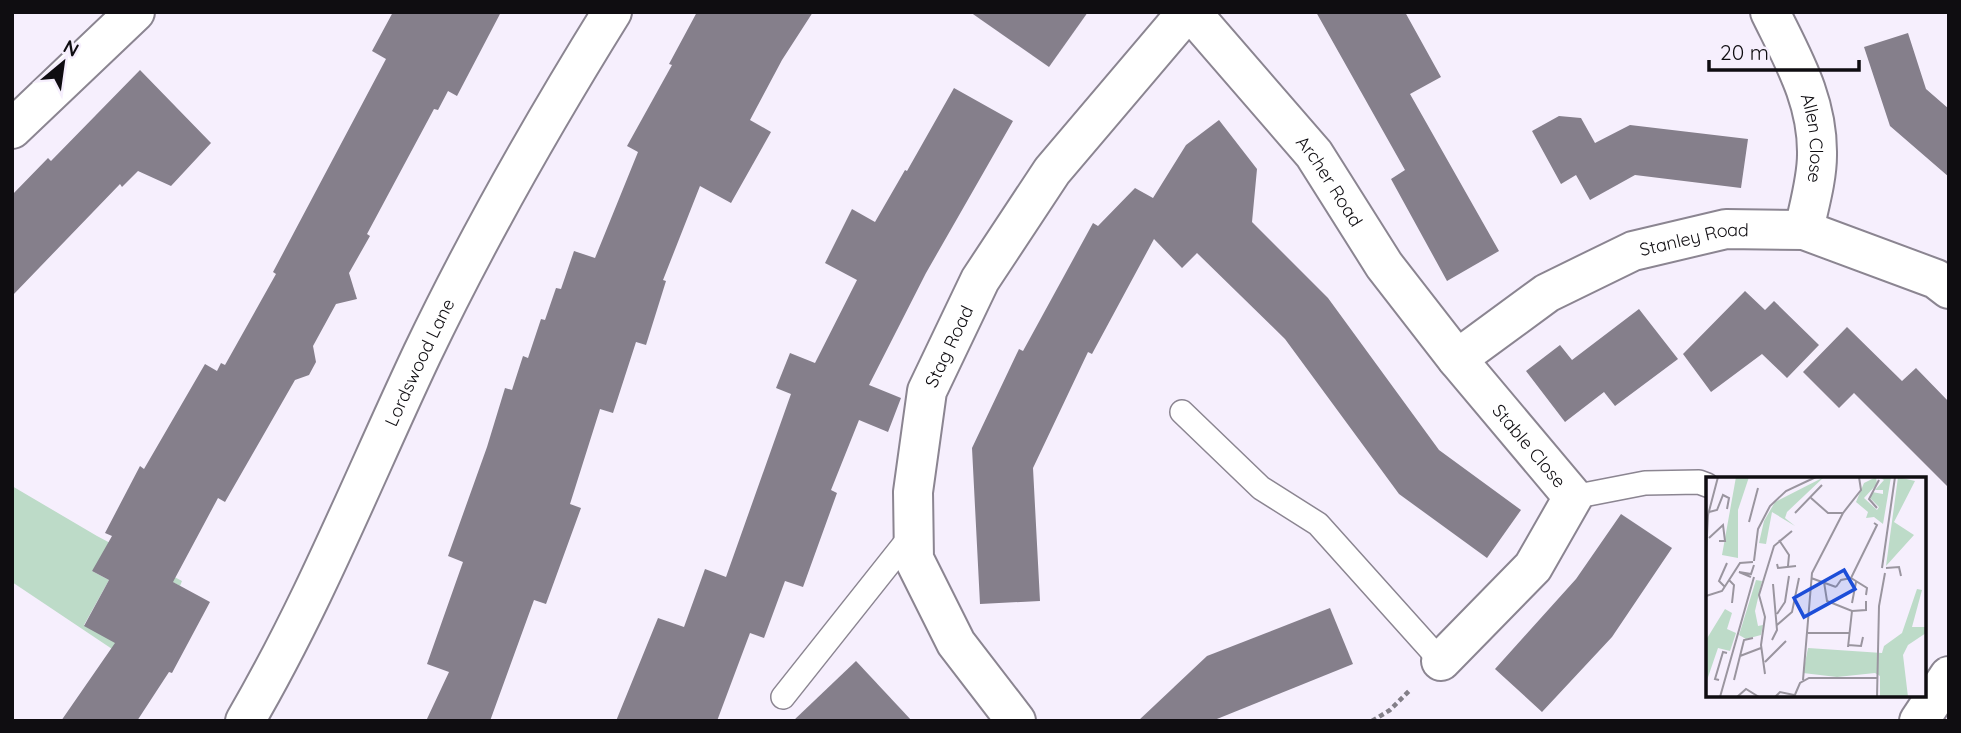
<svg xmlns="http://www.w3.org/2000/svg" width="1961" height="733" font-family="Quicksand,sans-serif">
<rect width="100%" height="100%" fill="#f6effd"/>
<path fill="#bddbc8" d="M12 486 97 536 182 581 180 586 114 550 92 571 109 580 84 625 135 653 130 661 12 582Z"/>
<g fill="#857f8b">
<path d="M393 12H501L457 96 448 91 438 110 434 109 367 234 370 236 349 273 357 299 336 304 313 346 316 362 309 375 295 380 225 502 218 498 173 582 210 602 172 673 169 672 137 721H61L115 643 84 626 109 580 92 571 112 536 105 533 140 466 144 469 205 364 217 371 221 363 225 365 276 274 273 272 386 59 372 51Z"/>
<path d="M697 12H813L782 60 750 120 771 132 731 203 700 186 663 280 666 281 646 345 636 342 613 413 600 409 570 504 581 508 546 604 534 600 490 721H426L449 672 427 664 463 562 448 556 487 447 505 388 512 390 523 356 528 358 541 319 545 320 556 288 561 289 574 251 595 258 638 152 627 146 672 65 669 64Z"/>
<path d="M970 12H1088L1049 67Z"/>
<path d="M1316 12H1405L1441 77 1410 94 1499 251 1447 281 1391 179 1405 170Z"/>
<path d="M1908 33 1926 89 1949 109V177L1890 126 1864 47Z"/>
<path d="M140 70 211 143 171 186 138 171 122 187 120 184 12 296V195L48 158 51 161Z"/>
<path d="M954 88 1013 121 926 273 869 385 901 398 888 432 859 420 831 490 837 493 803 587 785 581 764 638 750 633 717 721H616L658 618 684 627 705 569 726 577 791 394 776 388 790 353 815 363 857 280 825 263 852 209 875 222 905 170 907 171Z"/>
<path d="M1559 116 1581 118 1595 143 1630 125 1748 139 1741 188 1635 175 1590 200 1576 175 1561 184 1532 131Z"/>
<path d="M1219 120 1257 169 1252 222 1328 298 1439 450 1521 510 1487 558 1399 494 1285 339 1197 253 1182 268 1154 239 1092 354 1088 352 1033 468 1040 601 980 604 972 448 1019 349 1023 351 1093 223 1098 226 1135 188 1153 198 1186 145Z"/>
<path d="M1745 291 1765 310 1774 301 1819 345 1787 378 1762 354 1711 392 1683 354Z"/>
<path d="M1639 309 1678 359 1615 406 1604 392 1565 422 1526 371 1560 345 1572 360Z"/>
<path d="M1847 327 1902 381 1916 368 1949 402V488L1854 393 1839 408 1803 372Z"/>
<path d="M1621 514 1672 548 1612 637 1542 712 1495 669 1576 579Z"/>
<path d="M1330 608 1353 664 1212 721H1138L1207 656Z"/>
<path d="M856 661 912 721H793Z"/>
</g>
<g fill="none" stroke-linecap="round" stroke-linejoin="round">
<g stroke="#8b8591" stroke-width="26">
<g id="service">
<path d="M1182 412 1261 488 1318 524 1441 661"/>
<path d="M1573 497 1645 483 1699 482 1707 485"/>
<path d="M783 697 914 532"/>
</g>
</g>
<g stroke="#8b8591" stroke-width="42">
<g id="minor">
<path id="s1" d="M1191 12 1314 154 1384 265 1457 359 1573 497 1533 567 1441 661"/>
<path id="s2" d="M1770 12C1793 59 1818 101 1817 155 1817 179 1809 206 1804 230"/>
<path d="M12 129 135 12"/>
<path id="s3" d="M1457 359 1547 293 1633 251 1726 229 1804 230 1936 279 1949 289"/>
<path id="s4" d="M1016 721 956 643 914 559 913 492 927 391 980 280 1052 171 1187 12"/>
<path d="M1919 721 1949 676"/>
</g>
</g>
<g stroke="#8b8591" stroke-width="42">
<g id="tertiary">
<path id="s5" d="M245 721C314 603 364 477 422 354 478 237 543 123 612 12"/>
</g>
</g>
<path stroke="#837f88" stroke-width="4.5" stroke-dasharray="5 3.5" stroke-linecap="butt" d="M1372 721 1390 710 1409 691"/>
<use href="#service" stroke="#fff" stroke-width="23"/>
<use href="#minor" stroke="#fff" stroke-width="38"/>
<use href="#tertiary" stroke="#fff" stroke-width="38"/>
</g>
<g text-anchor="middle" dominant-baseline="central" stroke-width="6" stroke-linejoin="round" paint-order="stroke">
<g font-size="18" fill="#0f0d11" stroke="#f6effd">
<text stroke="none"><textPath href="#s2" startOffset="135">Allen Close</textPath></text>
<text stroke="none"><textPath href="#s1" startOffset="219">Archer Road</textPath></text>
<text stroke="none"><textPath href="#s3" startOffset="270">Stanley Road</textPath></text>
<text stroke="none"><textPath href="#s4" startOffset="411">Stag Road</textPath></text>
<text stroke="none"><textPath href="#s5" startOffset="399">Lordswood Lane</textPath></text>
<text stroke="none"><textPath href="#s1" startOffset="551">Stable Close</textPath></text>
</g>
</g>
<g transform="translate(1706 477)">
<rect width="220" height="220" fill="#f6effd"/>
<path d="M30 0H43L32 33V81L16 78ZM118 0 81 35 79 41 89 49 66 35 60 67 53 66 58 44 69 25ZM170 0 171 7 158 21 171 33 173 30 164 21 166 15 177 17V13H169L178 3 173 0H185L177 47 168 40 160 41 162 35 150 25 158 6ZM192 0 209 4 188 45 208 58 180 89ZM50 103 56 104 49 134 52 149 57 148 55 158 40 162 33 158ZM211 112 216 113 206 150H219L220 156 202 168 197 178 202 220H174V199L169 196 131 200 97 196 102 171 176 176 178 169 196 156ZM19 132 26 136 21 152 30 156 24 174 12 171 0 206V163Z" fill="#bddbc8"/>
<path fill="none" stroke="#9a959f" stroke-width="2" d="M105 21 122 36H137L155 13 153 0M171 31 163 22 173 3M3 35 11 33 17 18 23 21 21 32M89 36 116 8M43 45 52 11M3 61 17 48 19 64H13M73 63 83 78 82 89M0 78 2 38 12 0M48 84 52 52 64 29 80 14 110 0M71 87 72 91 90 89M176 91 189 0M180 91 193 90 195 99M45 100 33 95 45 97 48 88M105 101 130 110M145 101 171 48 168 46M23 103 28 108 26 126M118 105 121 124 146 134 160 133V124M19 110 13 104 21 86M130 110 135 103 145 101 161 111 160 118M0 119 16 114 34 86 47 85M146 126 150 105M71 137 79 125 83 99M71 148 86 135 93 101M102 156H143M66 163 71 153 67 107M142 168 155 169 157 160M142 170 146 134M34 179 55 171M59 185 80 164M59 197 55 168 59 140 53 118 68 69 86 54M13 203 9 202 17 175 21 176M28 203 38 163 47 161M97 203 106 96 137 36M14 220 48 100M31 220 40 212 53 220M69 220 74 215 88 218M88 220 94 206 103 201H172M171 220 173 129 179 96"/>
<path fill="#1d4ed8" fill-opacity="0.15" stroke="#1d4ed8" stroke-width="3.5" d="M138 93 149 112 98 140 88 121Z"/>
<rect width="220" height="220" fill="none" stroke="#0f0d11" stroke-width="3.5"/>
</g>
<rect width="1961" height="733" fill="none" stroke="#0f0d11" stroke-width="28"/>
<g transform="translate(63 63) rotate(29)" stroke="#f6effd" stroke-width="5" paint-order="stroke">
<path d="M0-5L12 26L0 18L-12 26Z" fill="#0f0d11"/>
<text y="-10" font-size="19" font-weight="bold" text-anchor="middle" fill="#0f0d11">N</text>
</g>
<path d="M1709 60v10h150v-10" fill="none" stroke="#0f0d11" stroke-width="3.5"/>
<text x="1720" y="60" font-size="21" fill="#0f0d11" stroke="#f6effd" stroke-width="5" paint-order="stroke">20 m</text>
</svg>
